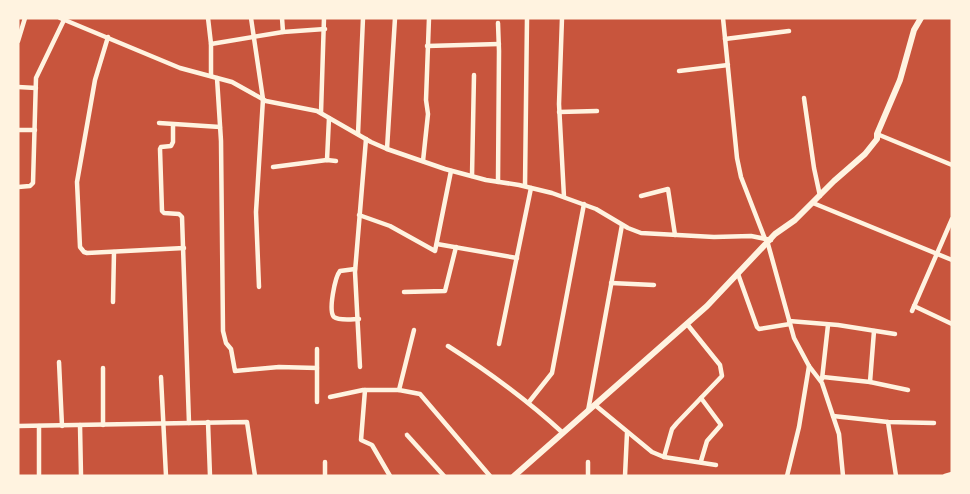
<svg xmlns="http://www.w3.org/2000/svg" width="970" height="494" font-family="'Zilla Slab',serif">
<rect width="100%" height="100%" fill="#c8553d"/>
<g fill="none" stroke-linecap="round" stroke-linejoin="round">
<g stroke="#fff3e0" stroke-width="4.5">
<path d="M60 18 180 68 232 82 266 101 317 111 371 142 387 149 445 169 486 180 519 185 552 193 596 209 628 228 641 233 714 237 751 236 771 240"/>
<path d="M208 18 211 44V76"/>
<path d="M251 18 263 99 256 212 259 287"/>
<path d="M282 18 283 32"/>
<path d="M562 18 559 104 564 197"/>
<path d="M723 18 737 158 741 177 765 239"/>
<path d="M498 23 499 51 498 182"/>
<path d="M108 37 95 80 77 182 80 247 84 252 87 253 184 248"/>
<path d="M725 39 789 31"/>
<path d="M18 41 25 18"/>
<path d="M211 44 283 32 325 29"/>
<path d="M427 46 499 44"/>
<path d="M679 71 728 65"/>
<path d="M217 78 221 141 223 331 226 343 231 349 235 371 279 367 317 368"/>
<path d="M18 87 36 88"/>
<path d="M804 98 814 168 820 196"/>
<path d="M559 112 597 111"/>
<path d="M321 113 324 18"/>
<path d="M159 123 220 127"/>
<path d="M173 125V142L171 146 161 147 160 149 162 211 164 213 179 214 182 217 189 423"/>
<path d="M18 130H35"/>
<path d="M358 134 363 18"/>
<path d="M877 134 952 165"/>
<path d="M387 149 395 18"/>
<path d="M327 160 329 118"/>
<path d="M423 161 428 114 426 100 429 18"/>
<path d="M273 167 327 160 336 161"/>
<path d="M472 176 474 75"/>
<path d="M525 186 527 18"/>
<path d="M18 187 30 186 33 183 36 78 64 20"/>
<path d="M641 196 668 189 675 235"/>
<path d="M813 203 952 260"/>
<path d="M359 215 390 226 435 251 451 171"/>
<path d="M437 244 517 258"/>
<path d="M768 244 794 338 809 366 822 383 839 434 843 476"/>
<path d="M355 269 340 271C335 277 328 311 334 317 339 321 353 319 359 319"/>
<path d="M738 274 757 327 759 329 790 324"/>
<path d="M611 283 654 285"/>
<path d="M404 292 445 291 456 247"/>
<path d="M113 302 114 252"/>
<path d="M914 306 952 324"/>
<path d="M912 311 952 219"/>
<path d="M789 321 838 325 895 334"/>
<path d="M499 344 531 188"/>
<path d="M448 346C489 372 527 400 563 433"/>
<path d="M59 362 62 426"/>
<path d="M360 367 355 272 366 139"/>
<path d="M103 368V425"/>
<path d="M161 377 166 476"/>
<path d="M823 377 870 382 908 390"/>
<path d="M822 379 828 325"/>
<path d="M870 382 874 331"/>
<path d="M365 390 361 440 372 445 390 476"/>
<path d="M399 390 414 330"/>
<path d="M330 397 363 390H399L420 394 490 476"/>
<path d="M317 402V349"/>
<path d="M529 402 552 373 584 204"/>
<path d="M595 405 652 452 664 457 716 465"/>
<path d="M588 411 622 225"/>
<path d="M833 416 888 422 934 423"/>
<path d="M208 422 210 476"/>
<path d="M888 422 896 476"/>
<path d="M80 425 81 476"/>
<path d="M18 426 247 422 255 476"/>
<path d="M39 426V476"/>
<path d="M407 435 444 476"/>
<path d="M664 457 672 429 677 423 722 376 720 365 687 324"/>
<path d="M701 461 707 441 721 425 701 398"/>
<path d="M325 462V476"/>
<path d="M588 462V476"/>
<path d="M625 476 627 433"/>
<path d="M787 476 799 427 809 366"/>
<path d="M945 476 952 474"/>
</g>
<path stroke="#fff3e0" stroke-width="6" d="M514 476 707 306 775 234 795 220 834 181 865 154 877 139V134L900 80 914 30 921 18"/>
</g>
<rect width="970" height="494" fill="none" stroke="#fff3e0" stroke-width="39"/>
</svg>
